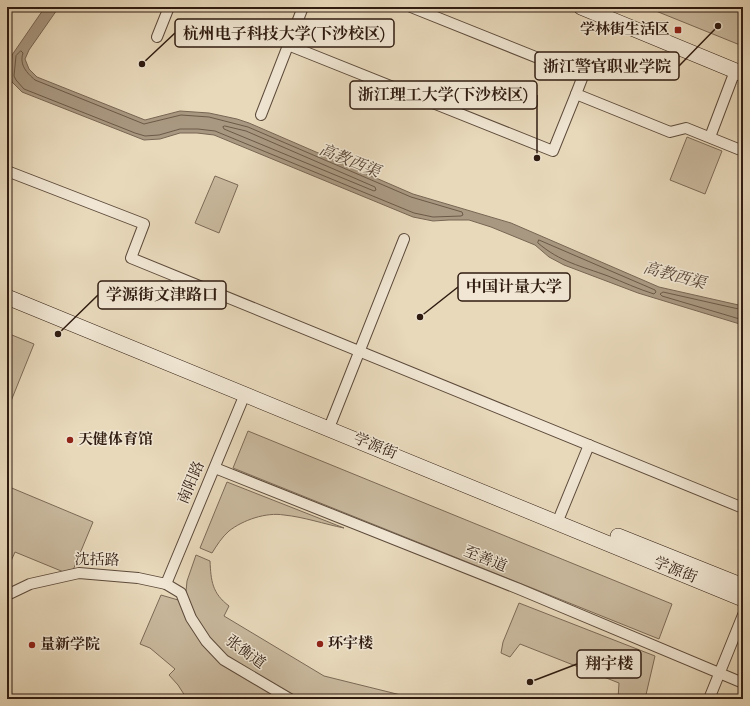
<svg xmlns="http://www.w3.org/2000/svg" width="750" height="706" font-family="'Sorts Mill Goudy','Noto Serif SC',serif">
<rect width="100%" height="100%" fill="#e8d9bb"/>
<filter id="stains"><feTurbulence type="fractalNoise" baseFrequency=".005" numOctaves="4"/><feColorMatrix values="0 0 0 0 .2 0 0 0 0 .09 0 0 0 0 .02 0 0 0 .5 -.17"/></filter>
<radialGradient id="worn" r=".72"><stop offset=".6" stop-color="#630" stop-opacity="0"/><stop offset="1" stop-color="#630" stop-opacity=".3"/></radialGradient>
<g fill="#c9b99e" stroke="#7c6a57">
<path d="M646 7H743V37L740 45Z"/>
<path d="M687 137 722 151 705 194 670 180Z"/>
<path d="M215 176 238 185 219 233 195 223Z"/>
<path d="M7 333 34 344 7 411Z"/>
<path d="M248 431 672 604 659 639 233 468Z"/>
<path d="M227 482 344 528C324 524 304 517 284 515 266 512 243 520 229 531 222 537 217 545 212 553L200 548Z"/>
<path d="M7 486 93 522 71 575 15 552 7 570Z"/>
<path d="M196 555 210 561C211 581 212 593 229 606L224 616 324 676 417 699H187L178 685 169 675 175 669 150 648 140 644 161 595 185 602 187 581Z"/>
<path d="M519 603 655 656 645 699H618L619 683 520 644 510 657 501 653 503 642Z"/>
</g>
<path fill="#a99881" stroke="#786654" d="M45 7H59L29 50 25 59 29 69 37 77 145 120 180 111 209 113 237 119 249 123 413 194 511 223 659 287 743 306V325L638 293 564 265 549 257 535 245 491 227 469 220H449L433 221 413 217 214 135 197 133H180L160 139 144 140 22 92 12 82 10 76 12 55Z"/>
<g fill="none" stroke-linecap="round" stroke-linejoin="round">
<g stroke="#6c5a48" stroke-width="1">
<path d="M21 51 23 53C19 65 27 73 35 80L144 124 181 115 209 117 248 127 411 197 462 212 463 215 461 216 433 217 414 213 215 131 198 129H180L159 135 145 136 135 133 24 89 16 80 14 76 16 56Z"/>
<path d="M225 126 246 131 375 187 376 190 374 191 224 129 223 127Z"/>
<path d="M539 240 655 290 656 292 654 294C638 289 623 282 608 276 581 266 560 262 538 243Z"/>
<path d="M743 310 663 292 660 294 662 296 743 320"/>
</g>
<g stroke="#5d4a3b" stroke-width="12">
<g id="minor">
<path d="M411 7 583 76 576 94 670 132 686 128 743 151"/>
<path d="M157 37 169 7"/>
<path d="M288 45 553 151 576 94"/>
<path d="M261 115 303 7"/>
<path d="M710 137 735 71"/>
<path d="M7 171 144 224 131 258 743 508"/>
<path d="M329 428 404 239"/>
<path d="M215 468 519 589 743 683"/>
<path d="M557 523 589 445"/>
<path d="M166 584 245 394"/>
<path d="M7 595 30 584 79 573 138 578 166 584 181 593 191 618 206 641 224 660 290 699"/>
<path d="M709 699 743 615"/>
</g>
</g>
<g stroke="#2f1b10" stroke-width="16">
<g id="secondary">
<path d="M581 7 743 74"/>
<path d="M7 297 743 599"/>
<path d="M618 536 743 586"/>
</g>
</g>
<use href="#minor" stroke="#f0e6d3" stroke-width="10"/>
<use href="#secondary" stroke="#f0e6d3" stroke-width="15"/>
</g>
<g fill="#8f2418" stroke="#f0e6d3" stroke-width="1.5">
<rect x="674" y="26" width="8" height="8" rx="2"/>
<circle cx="70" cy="440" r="4"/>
<circle cx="320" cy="644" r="4"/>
<circle cx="32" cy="645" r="4"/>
</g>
<g text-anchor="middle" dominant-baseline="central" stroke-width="3" stroke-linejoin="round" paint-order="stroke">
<g font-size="15" font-weight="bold" fill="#2f1b10" stroke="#f0e6d3" text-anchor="start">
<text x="670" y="30" text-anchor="end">学林街生活区</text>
<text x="78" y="440">天健体育馆</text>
<text x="328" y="644">环宇楼</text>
<text x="40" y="645">量新学院</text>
</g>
<g font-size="15" fill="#2f1b10" stroke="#f0e6d3">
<text transform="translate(375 447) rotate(22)">学源街</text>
<text transform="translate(192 483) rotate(-67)">南阳路</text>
<text transform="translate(485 560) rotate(22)">至善道</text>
<text transform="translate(97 561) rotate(1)">沈括路</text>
<text transform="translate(675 571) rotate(22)">学源街</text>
<text transform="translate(245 653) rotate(36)">张衡道</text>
</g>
<g font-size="16" font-style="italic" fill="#5a4738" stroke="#f0e6d3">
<text transform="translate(349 162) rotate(22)">高教西渠</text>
<text transform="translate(674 277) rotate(15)">高教西渠</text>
</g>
</g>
<path fill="none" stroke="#2f1b10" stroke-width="1.5" d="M142 64L175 33M718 26L679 66M537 158L537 95M420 317L458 287M58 334L98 295M530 682L577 664"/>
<g fill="#2f1b10" stroke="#f0e6d3" stroke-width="1.5">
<circle cx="142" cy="64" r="4"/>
<circle cx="718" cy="26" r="4"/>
<circle cx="537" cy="158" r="4"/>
<circle cx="420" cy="317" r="4"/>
<circle cx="58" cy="334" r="4"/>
<circle cx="530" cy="682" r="4"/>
</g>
<g fill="#f0e6d3" stroke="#2f1b10" stroke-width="1.5">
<rect x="175" y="19" width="219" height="28" rx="4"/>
<rect x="535" y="52" width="144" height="28" rx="4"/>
<rect x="350" y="81" width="187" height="28" rx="4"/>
<rect x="458" y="273" width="112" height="28" rx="4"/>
<rect x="98" y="281" width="128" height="28" rx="4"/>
<rect x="577" y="650" width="64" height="28" rx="4"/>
</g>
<g font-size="16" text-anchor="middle" font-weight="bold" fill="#2f1b10">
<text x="284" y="39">杭州电子科技大学(下沙校区)</text>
<text x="607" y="72">浙江警官职业学院</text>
<text x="443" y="100">浙江理工大学(下沙校区)</text>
<text x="514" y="292">中国计量大学</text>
<text x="162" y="300">学源街文津路口</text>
<text x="609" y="669">翔宇楼</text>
</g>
<rect width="750" height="706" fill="none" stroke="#e8d9bb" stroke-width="24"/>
<rect x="8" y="8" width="734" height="690" fill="none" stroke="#2f1b10" stroke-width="2"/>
<rect x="12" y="12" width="726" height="682" fill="none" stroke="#2f1b10"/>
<rect width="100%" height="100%" filter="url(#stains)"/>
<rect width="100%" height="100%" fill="url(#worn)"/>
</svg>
